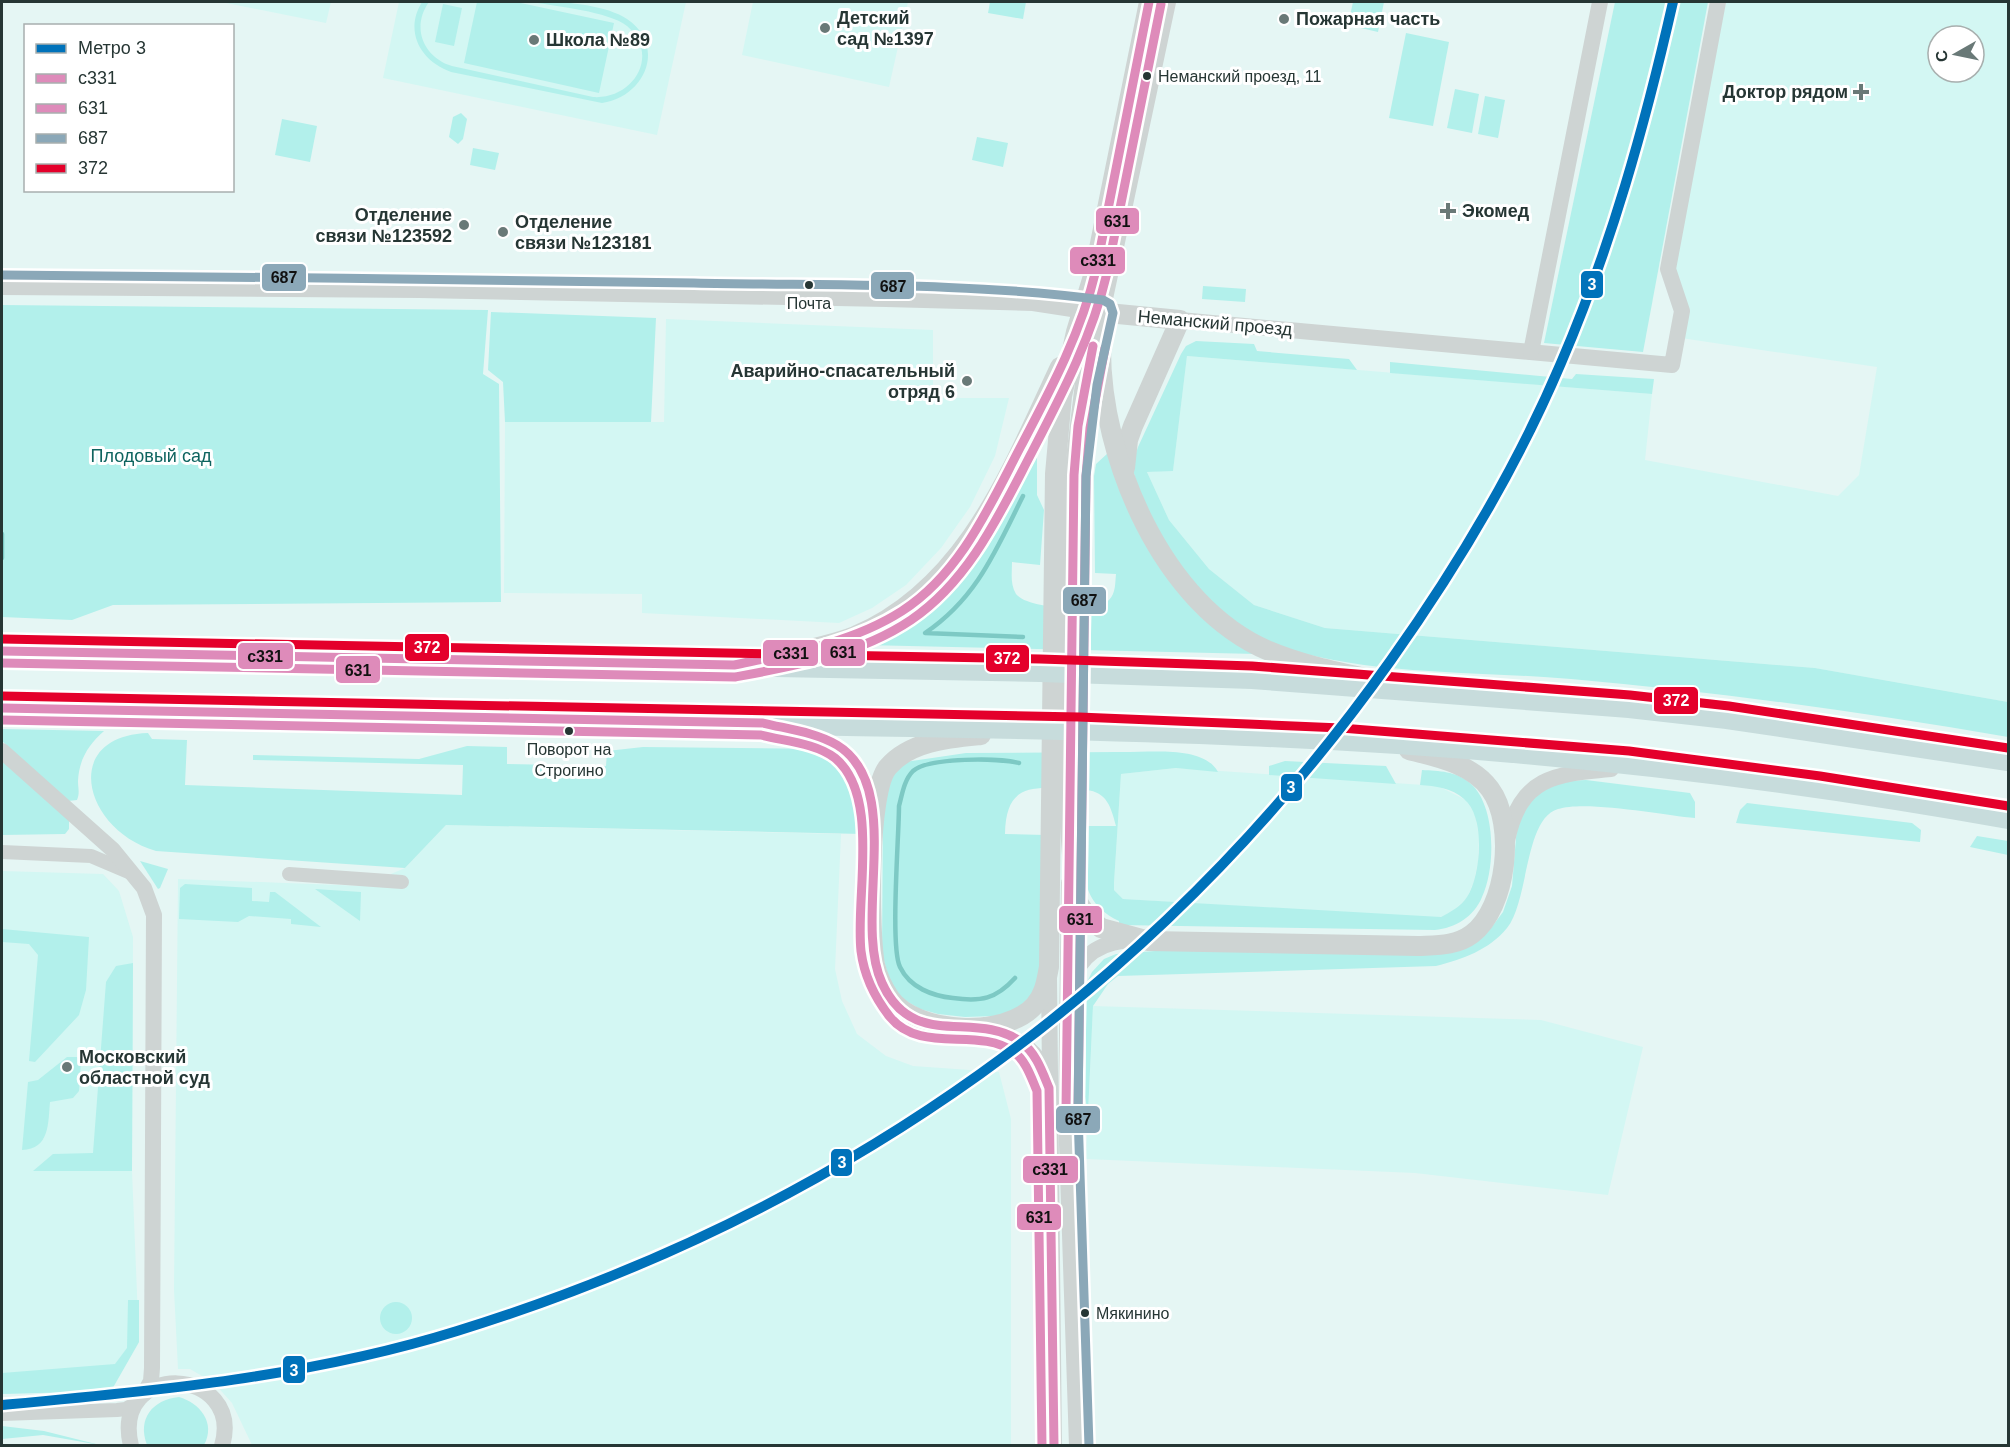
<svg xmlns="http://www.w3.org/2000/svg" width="2010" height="1447" font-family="Arial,sans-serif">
<rect width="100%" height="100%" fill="#e5f6f4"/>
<g fill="#d3f7f3" fill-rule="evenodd">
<path d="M221 2H331L326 23Z"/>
<path d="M399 2H686L657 135 383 78Z"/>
<path d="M753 2H908L889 87 742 55Z"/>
<path d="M1726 2H2008V702L1815 668 1325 628 1254 605 1209 569 1169 520 1147 472 1173 470 1187 356 1652 394 1645 460 1838 496 1859 475 1877 367 1681 338 1672 268ZM1938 36H1974V72H1938Z"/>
<path d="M666 319 933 330V398H1009L995 456 970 507 941 548 906 585 872 608 839 623 642 613V594L504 593 505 422H664Z"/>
<path d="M1176 768 1438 786 1466 800 1475 814 1479 837 1478 862 1474 881 1467 898 1453 911 1441 917 1433 918 1123 899 1114 890V883L1121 774Z"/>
<path d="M446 825 841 834 835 969 842 1001 857 1034 886 1056 913 1066 999 1072 1011 1119V1445H252L232 1403 214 1383 190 1369H178L174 1290 178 879 390 887 391 874 405 868Z"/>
<path d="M2 871 103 874 119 891 133 937 132 1171 139 1342 111 1391 2 1394Z"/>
<path d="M1093 1006 1541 1020 1643 1047 1608 1195 1415 1173 1086 1159Z"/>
</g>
<g fill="#b2f0eb">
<path d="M422 2H429C411 27 423 57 452 66L593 97C633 100 661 55 627 26 608 11 557 7 533 2 559 1 604 4 627 19 667 46 645 97 602 103L451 72C420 61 404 31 422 2Z"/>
<path d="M477 2H516L614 23 599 93 464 63Z"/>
<path d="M990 2H1026L1023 19 988 13Z"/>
<path d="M1353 2H1384L1378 32 1348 25Z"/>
<path d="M1615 2H1708L1643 352 1544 343Z"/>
<path d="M443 4 462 8 454 46 435 42Z"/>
<path d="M1406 33 1449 42 1433 126 1389 118Z"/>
<path d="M1455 89 1479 94 1472 133 1447 128Z"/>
<path d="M1485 96 1505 100 1498 138 1478 134Z"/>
<path d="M461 113 467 119 463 139 458 144 449 137 453 117Z"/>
<path d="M282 119 317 126 310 162 275 155Z"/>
<path d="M977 137 1008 143 1003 167 972 160Z"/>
<path d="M473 148 499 153 495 170 470 165Z"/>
<path d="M1203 286 1246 289 1245 302 1202 299Z"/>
<path d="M2 305 488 310 483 374 499 384 501 602 113 605 72 620 2 617Z"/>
<path d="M491 312 656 318 651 422H505L503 382 488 370Z"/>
<path d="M1196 341 1254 344 1257 351 1349 359 1357 370 1187 356 1173 471 1147 472 1169 520 1209 569 1254 605 1325 628 1815 668 2008 702V737C1863 712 1718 692 1571 679 1470 670 1361 677 1264 641 1212 622 1167 553 1145 504 1140 490 1132 476 1133 461 1134 456 1137 451 1138 447L1181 354 1186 346Z"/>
<path d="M1390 362 1572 379 1576 374 1654 379 1652 394 1390 373Z"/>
<path d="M1037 445V495L1044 510 1040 565 1012 562C1012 573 1010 584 1016 594 1027 609 1095 613 1109 600 1116 593 1115 583 1116 574L1095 573 1094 476 1096 464 1108 453 1186 601 1208 622 1257 654 865 645C888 632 916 620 936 603 983 561 1008 499 1037 445Z"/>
<path d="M2 729 104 731C88 745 79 760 78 781 78 788 80 793 77 800L68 801 2 741Z"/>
<path d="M148 733 152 739 187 740 185 785 462 795 463 765 253 760V755L419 759 467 746 507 747V764L606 766 607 751 643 747 824 749 852 772 862 808 863 834 446 825 405 868 156 851C83 830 60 736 148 733Z"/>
<path d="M1117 752C1147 753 1203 744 1218 772L1176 768 1121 774 1114 883V890L1123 899 1441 917C1451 912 1461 906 1467 897 1481 875 1486 817 1464 799 1452 788 1435 786 1420 785L1422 770C1439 771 1456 771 1470 783 1496 805 1496 867 1482 897 1474 917 1455 928 1435 930L1119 925V921C1077 901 1083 866 1087 826H1116C1111 807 1107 792 1086 790 1041 789 1006 776 1005 834L1045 835 1039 988 1016 1010 995 1016 965 1017 938 1014 920 1009 903 999 892 988 882 954 883 808 893 774 905 762 966 753Z"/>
<path d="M2 756 69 819V829L65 834 2 835Z"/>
<path d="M1285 761 1386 766 1396 784 1269 775V766Z"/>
<path d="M1586 780 1690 793 1695 802V818C1663 815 1586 800 1558 809 1524 819 1529 901 1507 928 1489 950 1463 959 1436 966L1118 976 1108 984 1093 1006 1088 1114 1080 1068 1082 992 1092 972 1104 959 1116 954 1168 950 1406 954 1491 928 1503 912 1512 886 1517 826 1527 802 1541 790 1565 781Z"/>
<path d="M1747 803 1912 823 1921 830 1920 842 1736 823 1740 810Z"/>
<path d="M1977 836 2008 841V855L1970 847Z"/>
<path d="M140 861 168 869 160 888 158 889Z"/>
<path d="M185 884 252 888V901L269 902 270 892H275L321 927 291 924V919L249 916 238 922 179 919 180 888Z"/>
<path d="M315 889 361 892 360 921Z"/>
<path d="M2 929 89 937 86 990 79 1015 35 1062 29 1061 38 955 29 944 2 942Z"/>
<path d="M133 963 132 1171H33L53 1154 93 1153 106 982 116 966Z"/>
<path d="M67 1057H77L81 1061 79 1091 73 1098 50 1102C48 1123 50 1149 22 1150L28 1082 38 1080Z"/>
<path d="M128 1300H139V1342L111 1391 2 1394V1373L115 1364 127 1348Z"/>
<circle cx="396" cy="1318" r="16"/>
<path d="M179 1397C200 1403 216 1423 204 1445H147C137 1419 152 1400 179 1397Z"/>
<path d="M2 1426 44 1431 100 1445 43 1435 2 1439Z"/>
</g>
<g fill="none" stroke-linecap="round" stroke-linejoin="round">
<g stroke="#7dc9c4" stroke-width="4.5">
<path d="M2 534V558"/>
<path d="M1023 637 925 633C977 598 996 550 1023 496"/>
<path d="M1015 978C996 999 981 1002 953 998 933 996 910 988 900 967 890 947 899 835 899 806 902 795 904 780 913 771 929 757 1000 758 1019 763"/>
</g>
<g stroke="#ced4d3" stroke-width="14">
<path d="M2 852 91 856 131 873"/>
<path d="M289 874 402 882"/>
<path d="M2 1414 117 1410 126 1409 137 1402"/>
</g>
<g stroke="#ced4d3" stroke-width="16">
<path d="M2 287 419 290 886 299 1033 303 1085 311"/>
<path d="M1180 320 1672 365 1682 311 1668 269 1718 2"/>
<path d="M1531 352 1600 2"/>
<path d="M784 729C839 745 865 753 872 815"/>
<path d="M2 751 113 850 144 888 154 915 152 1368 151 1381 144 1394"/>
<path d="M1507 841C1520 777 1554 774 1611 769"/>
<path d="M1069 883 1066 1114 1077 1446"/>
<path d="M1049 980 1054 1446"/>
<path d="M1071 984C1080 953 1105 940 1136 940"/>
<path d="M979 1029C1009 1035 1037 1044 1046 1077"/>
<path d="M131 1446C110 1359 245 1366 222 1446"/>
</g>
<g stroke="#ced4d3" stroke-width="20">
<path d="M1166 2 1085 383 1074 475 1070 826 1074 883 1079 904 1088 917 1101 928 1149 941 1418 946C1437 945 1456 946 1472 934 1507 908 1516 824 1490 789 1472 764 1437 757 1409 750"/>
<path d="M1087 311 1180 320 1133 426 1128 440 1125 468"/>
<path d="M1101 347C1100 456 1162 606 1269 651 1302 665 1339 672 1374 680"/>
<path d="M757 660C789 653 824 648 855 636 967 588 1011 471 1060 367"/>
<path d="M981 735C950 738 910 741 888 767 867 791 869 931 875 965 878 977 883 988 890 998 916 1034 1005 1039 1035 1005 1045 993 1046 982 1049 967L1055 474 1062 396 1076 332 1094 273 1149 2"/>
</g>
<g stroke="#c7dcdc" stroke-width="22">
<path d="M2 651 1040 671 1252 678 1629 707 1727 718 2008 760"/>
<path d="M2 708C268 713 534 718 800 724 949 727 1097 728 1245 735 1500 745 1757 773 2008 818"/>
</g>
<g stroke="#fff" stroke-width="14">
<g id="bus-1">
<path d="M2 651 734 665C792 653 852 643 902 611 961 573 990 505 1021 446 1051 389 1081 333 1096 270L1149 2"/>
<path d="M2 708 763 723C787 729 815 732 837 745 906 787 852 919 882 983 913 1052 975 1009 1021 1042 1036 1053 1042 1071 1049 1088L1054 1446"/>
<path d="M1066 1110 1074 475 1078 426 1093 346"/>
</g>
</g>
<g stroke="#fff" stroke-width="14">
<g id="bus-2">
<path d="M2 663 735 677C795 666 859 655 911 620 970 580 1000 513 1032 452 1062 394 1092 337 1107 273L1161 4"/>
<path d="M2 720 761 735C784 741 816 743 835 758 881 796 855 897 861 951 864 975 875 998 890 1017 921 1055 978 1026 1014 1052 1026 1061 1031 1077 1037 1091L1042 1446"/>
<path d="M1078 1110 1086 476 1090 428 1105 348"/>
</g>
</g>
<g stroke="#fff" stroke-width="14">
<path id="bus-3" d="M2 275C233 277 463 279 694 283 830 286 968 282 1103 300L1110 304 1113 313 1097 385 1086 476 1078 1114 1089 1446"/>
</g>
<g stroke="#fff" stroke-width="14">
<g id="bus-4">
<path d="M2 639 1040 659 1252 666 1630 695 1729 706 2008 748"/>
<path d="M2 696 1079 717 1341 728 1629 751 1820 776 2008 806"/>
</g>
</g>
<use href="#bus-1" stroke="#de8bba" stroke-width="9"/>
<use href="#bus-2" stroke="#de8bba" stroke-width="9"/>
<use href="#bus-3" stroke="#8ba8b8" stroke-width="9"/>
<use href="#bus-4" stroke="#e4002b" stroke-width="9"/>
<g stroke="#fff" stroke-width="15">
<path id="metro-1" d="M2 1405C154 1391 310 1377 457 1331 839 1213 1159 987 1391 660 1457 567 1516 469 1561 363 1611 247 1645 125 1673 2"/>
</g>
<use href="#metro-1" stroke="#0072ba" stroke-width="10"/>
</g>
<g fill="#697977" stroke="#fff" stroke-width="2">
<circle cx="1284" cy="19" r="6"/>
<circle cx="825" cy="28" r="6"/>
<circle cx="534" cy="40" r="6"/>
<path d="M1858 83h6v6h6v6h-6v6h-6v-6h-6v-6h6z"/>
<path d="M1445 202h6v6h6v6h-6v6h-6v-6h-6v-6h6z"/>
<circle cx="464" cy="225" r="6"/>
<circle cx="503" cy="232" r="6"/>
<circle cx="967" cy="381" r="6"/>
<circle cx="67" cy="1067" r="6"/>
</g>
<g fill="#263634" stroke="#fff" stroke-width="2">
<circle cx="1147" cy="76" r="5"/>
<circle cx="809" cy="285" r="5"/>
<circle cx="569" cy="731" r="5"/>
<circle cx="1085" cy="1313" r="5"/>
</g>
<g text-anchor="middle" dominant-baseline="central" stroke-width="6" stroke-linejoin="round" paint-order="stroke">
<g font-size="16" fill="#263634" stroke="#fff" text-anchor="start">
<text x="1158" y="76">Неманский проезд, 11</text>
<text x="809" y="303" text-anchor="middle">Почта</text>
<text x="569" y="749" text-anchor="middle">Поворот на<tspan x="569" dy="21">Строгино</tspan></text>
<text x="1096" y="1313">Мякинино</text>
</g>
<g font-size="18" font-weight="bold" fill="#263634" stroke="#fff" text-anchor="start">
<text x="837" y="18">Детский<tspan x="837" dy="21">сад №1397</tspan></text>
<text x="1296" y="19">Пожарная часть</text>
<text x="546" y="40">Школа №89</text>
<text x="1848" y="92" text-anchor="end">Доктор рядом</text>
<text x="1462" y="211">Экомед</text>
<text x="452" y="215" text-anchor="end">Отделение<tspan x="452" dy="21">связи №123592</tspan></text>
<text x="515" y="222">Отделение<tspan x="515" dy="21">связи №123181</tspan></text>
<text x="955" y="371" text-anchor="end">Аварийно-спасательный<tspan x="955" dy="21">отряд 6</tspan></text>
<text x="79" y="1057">Московский<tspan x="79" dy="21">областной суд</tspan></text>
</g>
<g font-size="18" fill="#263634" stroke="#fff">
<text transform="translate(1215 323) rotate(5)">Неманский проезд</text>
</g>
<g font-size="18" fill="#0e645f" stroke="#fff">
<text x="151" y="456">Плодовый сад</text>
</g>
</g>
<g stroke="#fff" stroke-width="2">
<rect x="1095" y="207" width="45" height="28" rx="6" fill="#de8bba"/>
<rect x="1069" y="246" width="57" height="29" rx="6" fill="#de8bba"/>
<rect x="261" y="263" width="46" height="29" rx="6" fill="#8ba8b8"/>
<rect x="1580" y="270" width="24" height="29" rx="6" fill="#0072ba"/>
<rect x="870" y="271" width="45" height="29" rx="6" fill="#8ba8b8"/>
<rect x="1062" y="586" width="45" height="29" rx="6" fill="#8ba8b8"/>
<rect x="404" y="633" width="46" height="29" rx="6" fill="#e4002b"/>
<rect x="820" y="638" width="46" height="29" rx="6" fill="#de8bba"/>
<rect x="762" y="639" width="57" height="28" rx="6" fill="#de8bba"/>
<rect x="237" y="642" width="57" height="28" rx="6" fill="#de8bba"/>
<rect x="985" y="644" width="45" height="29" rx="6" fill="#e4002b"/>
<rect x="335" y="655" width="46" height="29" rx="6" fill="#de8bba"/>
<rect x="1653" y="686" width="46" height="29" rx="6" fill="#e4002b"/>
<rect x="1280" y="773" width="23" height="29" rx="6" fill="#0072ba"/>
<rect x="1058" y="905" width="45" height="29" rx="6" fill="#de8bba"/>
<rect x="1055" y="1105" width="46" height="29" rx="6" fill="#8ba8b8"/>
<rect x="830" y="1148" width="23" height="29" rx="6" fill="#0072ba"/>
<rect x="1022" y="1155" width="57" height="29" rx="6" fill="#de8bba"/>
<rect x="1016" y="1203" width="46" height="28" rx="6" fill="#de8bba"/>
<rect x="282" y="1355" width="24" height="29" rx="6" fill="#0072ba"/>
</g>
<g font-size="16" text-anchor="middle" font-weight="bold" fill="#fff">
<text x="1592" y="290">3</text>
<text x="427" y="653">372</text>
<text x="1007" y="664">372</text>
<text x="1676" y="706">372</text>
<text x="1291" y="793">3</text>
<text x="842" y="1168">3</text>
<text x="294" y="1376">3</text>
</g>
<g font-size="16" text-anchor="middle" font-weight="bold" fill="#111">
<text x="1117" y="227">631</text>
<text x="1098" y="266">с331</text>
<text x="284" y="283">687</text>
<text x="893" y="292">687</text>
<text x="1084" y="606">687</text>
<text x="843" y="658">631</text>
<text x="791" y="659">с331</text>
<text x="265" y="662">с331</text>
<text x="358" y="676">631</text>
<text x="1080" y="925">631</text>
<text x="1078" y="1125">687</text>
<text x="1050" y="1175">с331</text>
<text x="1039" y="1223">631</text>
</g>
<rect width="2010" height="1447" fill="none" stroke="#263634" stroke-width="6"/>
<rect x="24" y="24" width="210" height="168" fill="#ffffff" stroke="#a8afae" stroke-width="1.5"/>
<rect x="36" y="44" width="30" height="9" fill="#0072ba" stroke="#a8afae" stroke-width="1.5"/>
<text x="78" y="54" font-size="18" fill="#263634">Метро 3</text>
<rect x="36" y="74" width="30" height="9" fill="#de8bba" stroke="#a8afae" stroke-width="1.5"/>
<text x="78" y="84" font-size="18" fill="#263634">с331</text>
<rect x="36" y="104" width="30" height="9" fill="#de8bba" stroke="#a8afae" stroke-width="1.5"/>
<text x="78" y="114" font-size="18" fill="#263634">631</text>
<rect x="36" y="134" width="30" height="9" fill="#8ba8b8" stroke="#a8afae" stroke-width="1.5"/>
<text x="78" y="144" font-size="18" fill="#263634">687</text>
<rect x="36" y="164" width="30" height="9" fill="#e4002b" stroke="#a8afae" stroke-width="1.5"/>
<text x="78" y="174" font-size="18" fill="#263634">372</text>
<g transform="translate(1956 54) rotate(261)"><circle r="28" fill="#ffffff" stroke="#a8afae" stroke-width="1.5"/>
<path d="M0-4.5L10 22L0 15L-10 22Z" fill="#697977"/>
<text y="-9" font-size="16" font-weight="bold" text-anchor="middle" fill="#263634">С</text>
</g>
</svg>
